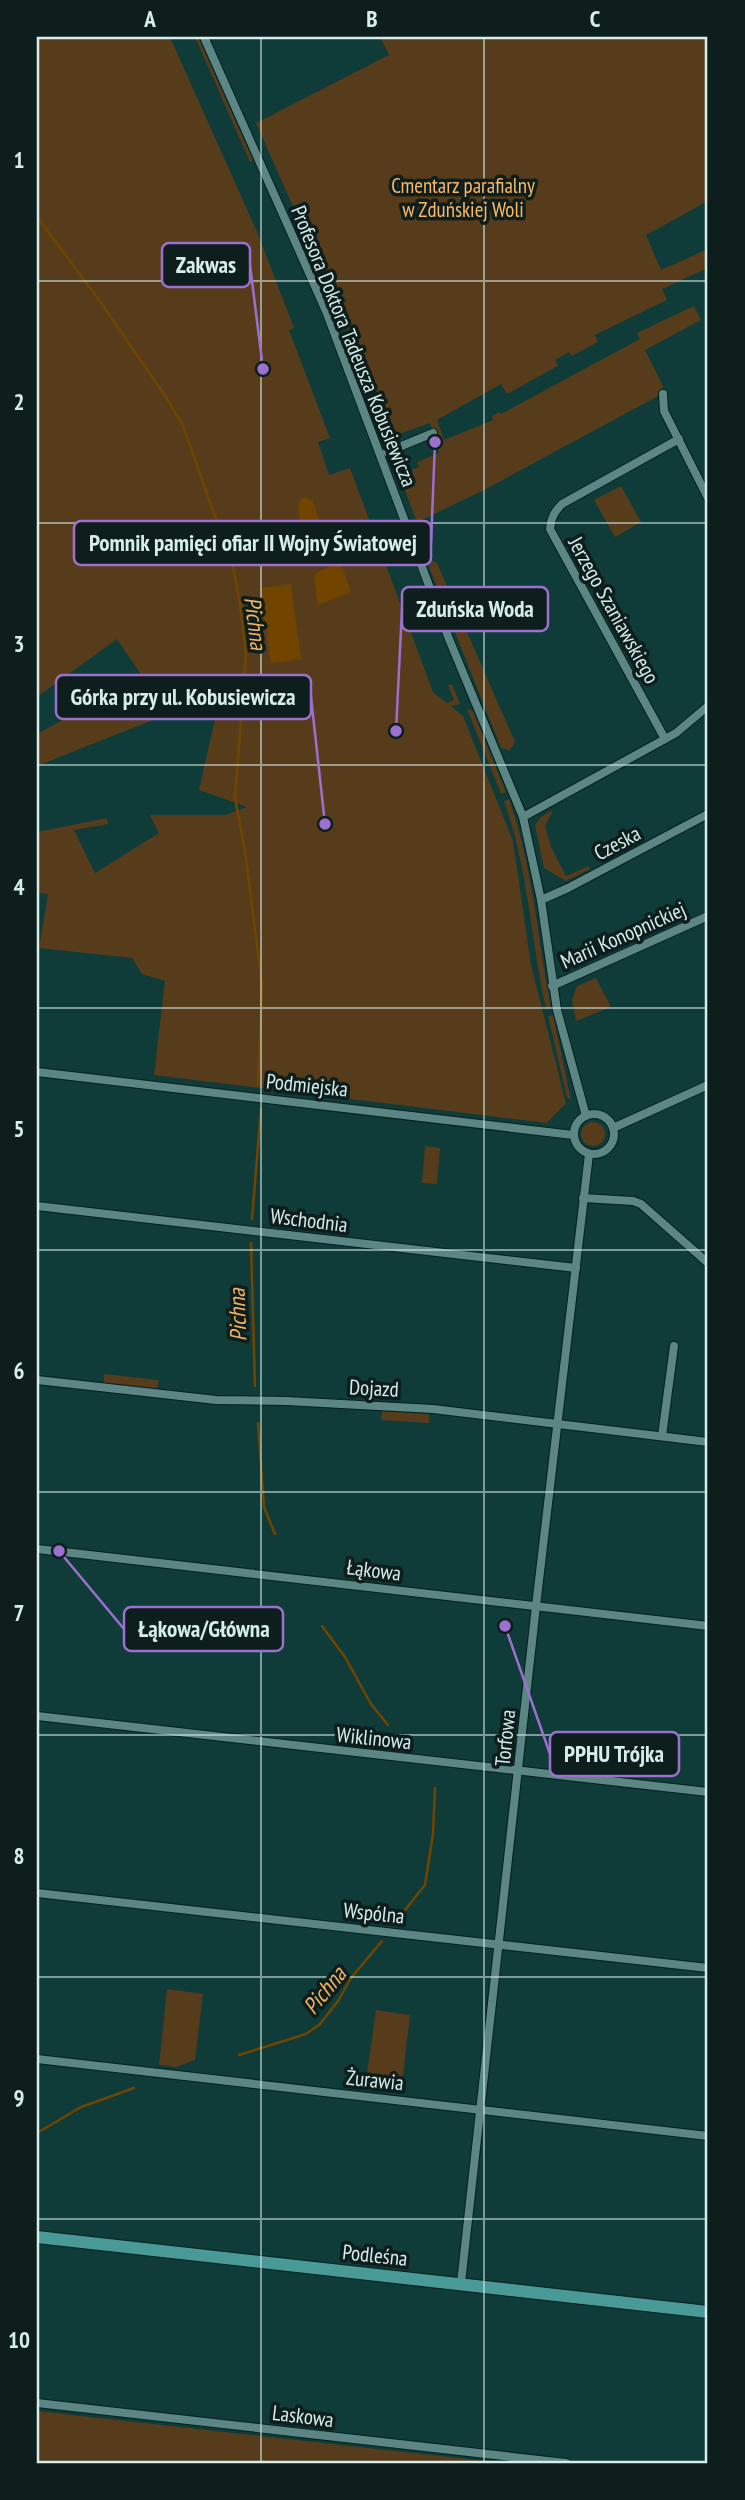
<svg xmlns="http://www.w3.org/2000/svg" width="745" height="2500" font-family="'PT Sans Narrow',sans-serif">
<rect width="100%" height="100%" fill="#0f3b39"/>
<g fill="#573c1c">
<path d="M37 37H170L258 234 294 328 289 330 330 438 318 442 329 475 350 468 433 692 447 703 454 700 448 685 452 684 460 704 451 706 463 716 513 841 531 965 566 1103 547 1123 154 1075 165 981 142 974 132 958 39 948 48 894 37 893V832L107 818 108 824 74 830 95 873 159 833 150 815H225L247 807 199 790 221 693 37 766V734L142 676 117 639 37 697Z"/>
<path d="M195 37H198L253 160 250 162Z"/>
<path d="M380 37H708V201L646 235 661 270 708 249V268L662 289 667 300 595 335 598 342 572 356 569 352 555 360 558 366 507 394 501 384 437 420 444 440 493 420 492 416 499 412 501 414 640 339 637 333 694 306 701 320 645 350 663 386 660 395 484 490 417 522 399 475 419 467 417 462 439 453 430 423 385 439 389 423 256 123 389 55Z"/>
<path d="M621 486 641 522 615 537 594 500Z"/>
<path d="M431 560 437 563 515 742 510 750 501 748 429 567Z"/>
<path d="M467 709 473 711 506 792 501 794Z"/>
<path d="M509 799C533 866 537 937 551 1007L546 1009C531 939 528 868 504 801Z"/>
<path d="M553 810 545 826 551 847 566 876 589 866 590 869 566 881 544 868 535 825 541 817Z"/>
<path d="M596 978 611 1007 576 1021 572 1000 577 986Z"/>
<path d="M553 1015 571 1100 567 1097 548 1016Z"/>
<circle cx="593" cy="1134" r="12"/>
<path d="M425 1146 440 1148 437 1184 422 1183Z"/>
<path d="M104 1374 159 1380 157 1389 104 1383Z"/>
<path d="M382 1411 429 1414V1423L381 1420Z"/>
<path d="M167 1989 203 1994 195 2060 176 2067 159 2065Z"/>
<path d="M376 2010 410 2015 401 2092 365 2088Z"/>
<path d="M37 2411 503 2463H37Z"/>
</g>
<g fill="#714500">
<path d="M305 497 313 501 320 523 326 525 338 558 320 565 314 559 306 558 298 506 300 500Z"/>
<path d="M340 562 351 592 318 605 314 579 316 573Z"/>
<path d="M291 584 301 659 271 663 260 588Z"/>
</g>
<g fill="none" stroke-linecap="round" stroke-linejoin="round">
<g stroke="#714500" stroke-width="2.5">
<path d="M37 217 99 300 166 397 183 426 233 567 240 603 246 653 235 798 245 851 262 985 258 1085"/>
<path d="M252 1219 261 1109"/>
<path d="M251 1243 255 1386"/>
<path d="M258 1423 264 1507 275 1534"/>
<path d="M322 1626 345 1657 371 1704 388 1725"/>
<path d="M393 1925 425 1885 433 1834 435 1788"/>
<path d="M239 2055 306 2034 320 2024 338 2001 351 1978 382 1941"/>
<path d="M37 2133 81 2107 134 2088"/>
</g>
<g stroke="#00201f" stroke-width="10">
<g id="street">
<path d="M204 37 326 311 449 639 523 817 541 900 557 1010 586 1116"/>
<path d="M663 394 664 411 708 498"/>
<path d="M387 452 433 433"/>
<path d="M665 739 550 529C551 518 554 512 562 504L679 439"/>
<path d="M523 817 676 733 708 706"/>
<path d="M541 900 568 888 708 814"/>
<path d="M552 986 708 916"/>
<path d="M37 1072 573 1135"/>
<circle cx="594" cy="1134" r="20"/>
<path d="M613 1128 708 1085"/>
<path d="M583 1198 633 1201 641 1204 708 1263"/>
<path d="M37 1206 576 1268"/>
<path d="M37 1380 216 1400 286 1401 433 1409 708 1442"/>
<path d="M662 1436 674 1346"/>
<path d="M37 1549 708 1626"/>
<path d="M37 1716 708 1792"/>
<path d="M37 1893 708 1968"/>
<path d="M37 2059 708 2136"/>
<path d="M461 2283 536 1606 589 1154"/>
<path d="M37 2403 566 2463"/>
</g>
</g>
<g stroke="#00201f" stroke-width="14">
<path id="secondary" d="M37 2237 708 2312"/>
</g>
<use href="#street" stroke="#5c8684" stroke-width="8"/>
<use href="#secondary" stroke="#499a97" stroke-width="12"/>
</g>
<path fill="none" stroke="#d7edeb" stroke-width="2" stroke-opacity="0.55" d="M261 37V2463M484 37V2463M37 281H708M37 523H708M37 765H708M37 1008H708M37 1250H708M37 1492H708M37 1735H708M37 1977H708M37 2219H708"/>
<g text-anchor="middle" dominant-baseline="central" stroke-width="7" stroke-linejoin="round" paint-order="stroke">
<g font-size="21" fill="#fcb767" stroke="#0d1e1d">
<text x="463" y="185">Cmentarz parafialny<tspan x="463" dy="24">w Zduńskiej Woli</tspan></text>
</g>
<g font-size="21" fill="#d7edeb" stroke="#0d1e1d">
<text transform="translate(354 346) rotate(68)">Profesora Doktora Tadeusza Kobusiewicza</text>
<text transform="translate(614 610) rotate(61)">Jerzego Szaniawskiego</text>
<text transform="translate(617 843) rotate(-28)">Czeska</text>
<text transform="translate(623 935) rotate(-24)">Marii Konopnickiej</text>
<text transform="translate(307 1085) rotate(6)">Podmiejska</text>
<text transform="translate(309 1220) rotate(7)">Wschodnia</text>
<text transform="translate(374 1388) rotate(3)">Dojazd</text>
<text transform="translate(374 1570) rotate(7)">Łąkowa</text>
<text transform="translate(374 1738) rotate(6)">Wiklinowa</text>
<text transform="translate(505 1738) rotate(-84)">Torfowa</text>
<text transform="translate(374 1913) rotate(6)">Wspólna</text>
<text transform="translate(375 2080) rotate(6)">Żurawia</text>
<text transform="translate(375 2255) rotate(6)">Podleśna</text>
<text transform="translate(303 2416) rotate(7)">Laskowa</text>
</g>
<g font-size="23" font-style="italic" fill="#f6b262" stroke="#0d1e1d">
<text transform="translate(256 623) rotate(83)">Pichna</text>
<text transform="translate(237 1315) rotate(-92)">Pichna</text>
<text transform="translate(324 1990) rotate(-51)">Pichna</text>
</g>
</g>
<path fill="none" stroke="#9b70ce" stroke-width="2.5" d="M263 369L250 265M435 442L431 543M396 731L402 609M325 824L311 697M59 1551L124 1629M505 1626L550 1754"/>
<g fill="#9b70ce" stroke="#0d1e1d" stroke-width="2.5">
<circle cx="263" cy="369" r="7"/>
<circle cx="435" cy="442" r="7"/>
<circle cx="396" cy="731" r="7"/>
<circle cx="325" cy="824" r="7"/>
<circle cx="59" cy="1551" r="7"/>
<circle cx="505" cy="1626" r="7"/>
</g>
<g fill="#0d1e1d" stroke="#9b70ce" stroke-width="2.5">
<rect x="162" y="243" width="88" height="44" rx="7"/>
<rect x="74" y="521" width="357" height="44" rx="7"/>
<rect x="402" y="587" width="146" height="44" rx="7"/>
<rect x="56" y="675" width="255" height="44" rx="7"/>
<rect x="124" y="1607" width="159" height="44" rx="7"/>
<rect x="550" y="1732" width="129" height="44" rx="7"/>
</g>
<g font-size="23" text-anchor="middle" font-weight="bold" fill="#d7edeb">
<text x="206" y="273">Zakwas</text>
<text x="253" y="551">Pomnik pamięci ofiar II Wojny Światowej</text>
<text x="475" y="617">Zduńska Woda</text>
<text x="183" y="705">Górka przy ul. Kobusiewicza</text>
<text x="204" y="1637">Łąkowa/Główna</text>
<text x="614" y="1762">PPHU Trójka</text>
</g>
<rect width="745" height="2500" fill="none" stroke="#0d1e1d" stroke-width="77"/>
<rect x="38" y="38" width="668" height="2424" fill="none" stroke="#d7edeb" stroke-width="2.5"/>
<g font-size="23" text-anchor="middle" font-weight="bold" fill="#d7edeb">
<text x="150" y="27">A</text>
<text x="372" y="27">B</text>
<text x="595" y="27">C</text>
<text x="19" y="168">1</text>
<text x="19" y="410">2</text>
<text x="19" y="652">3</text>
<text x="19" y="895">4</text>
<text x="19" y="1137">5</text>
<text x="19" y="1379">6</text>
<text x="19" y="1621">7</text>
<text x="19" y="1864">8</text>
<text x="19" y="2106">9</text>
<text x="19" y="2348">10</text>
</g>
</svg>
